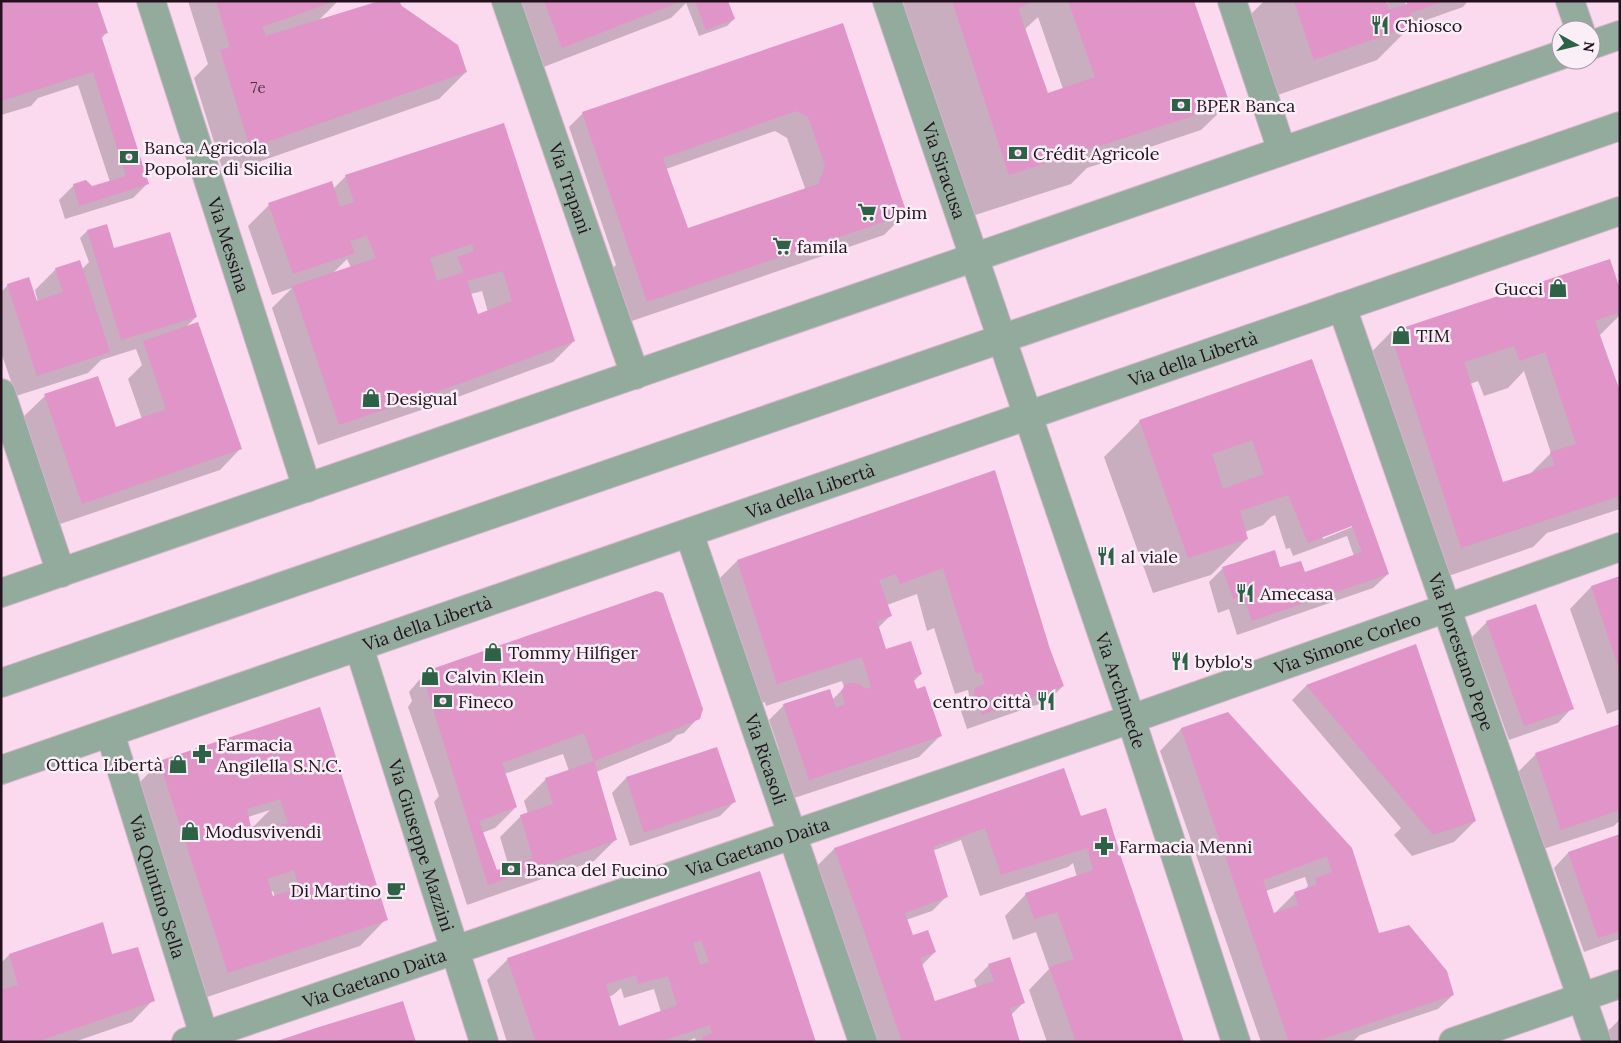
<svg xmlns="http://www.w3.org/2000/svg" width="1621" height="1043" font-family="Lora,serif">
<rect width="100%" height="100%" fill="#fbdaef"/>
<g fill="#0003" fill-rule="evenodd">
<path d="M1 1 106 33 101 39 148 183 133 198 65 219 59 200 74 185 92 187 110 182 78 85 38 98 31 106 1 115Z"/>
<path d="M188 1H338L318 21 401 7 466 72 439 99 224 174 194 78 208 64Z"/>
<path d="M515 1H727L734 19 727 26 699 36 686 3 671 18 541 68Z"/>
<path d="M905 1H1193L1228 104 1201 130 1087 168 1071 184 966 218 897 9ZM1038 17 1063 89 1047 95 1024 30Z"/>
<path d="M1264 1H1384L1386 5 1389 1H1405L1406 6H1409L1407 1H1468L1463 7 1412 25 1377 60 1278 95 1251 14Z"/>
<path d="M842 24 905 214 884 235 626 323 609 271 616 265 569 127 583 113ZM775 131 787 138 805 188 804 190 682 232 666 169Z"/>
<path d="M504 125 574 341 553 362 436 405 318 445 272 308 292 288 272 295 248 226 269 205 333 189 346 176ZM347 259 351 268 332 274ZM482 291 488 312 478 316 471 294Z"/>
<path d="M106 226 113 250 196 317 185 328 241 448 220 470 60 524 23 417 45 396 115 428 142 419 128 379 142 365 136 349 101 360 88 373 16 396 1 352V292L8 285 36 302H38L35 290 56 269H82L89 262 80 238 87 231Z"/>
<path d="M1609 260 1620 293V315L1599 336 1620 394V509L1547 533 1533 547 1425 584 1355 369 1390 333ZM1524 371 1551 453 1530 474 1502 484 1470 384 1478 381 1484 396 1508 388Z"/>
<path d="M1311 360 1388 574 1373 588 1237 635 1229 609 1218 613 1209 582 1223 568H1279L1304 573 1354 556 1347 536 1293 556 1290 548 1286 549 1275 515 1271 517 1263 525 1245 532 1247 539 1211 575 1153 593 1104 457 1140 421ZM1352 525V527L1323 539 1322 536Z"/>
<path d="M994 472 1048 649 1063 686 1048 701 967 729 960 708 961 703 969 695 968 690 955 694 934 628 927 631 917 594 887 605 890 616 878 628 886 651 921 674 913 682 940 736 919 757 788 800 772 755 779 749 769 720 784 705 832 700 844 688 842 681 766 706 765 702 756 705 716 582 737 561Z"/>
<path d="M1620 577V709L1607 714 1570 609 1591 587Z"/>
<path d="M1487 622 1572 708 1558 723 1509 740 1472 637Z"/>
<path d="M426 672 698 718 684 733 677 735 670 742 596 772 615 840 594 861 467 905 434 802 439 796 408 707 412 701 409 692ZM563 754 569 771 545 780 524 801 528 814 521 816 500 837 509 867 496 871 482 833 495 828 516 807 504 774Z"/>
<path d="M1327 679 1475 821 1454 842 1412 856 1394 835 1401 828 1292 700 1306 686Z"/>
<path d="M319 708 386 919 360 946 201 999 133 789 160 762ZM270 810 253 827 250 829 248 817ZM273 891 275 897 272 898 270 892Z"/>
<path d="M1228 714 1351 849 1378 932 1453 995 1438 1009 1360 1035 1352 1042H1261L1160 751 1181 729ZM1305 877 1308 886 1304 890 1295 893 1273 915 1266 891Z"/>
<path d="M1620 726V820L1614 826 1540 850 1515 775 1536 754Z"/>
<path d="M716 748 734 802 720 816 630 846 612 793 626 778Z"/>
<path d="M923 819H1080L1120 860 1183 1042H1047L1029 990 1049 969 1036 932 1013 940 1005 916 1026 894 1077 877 1073 863 1068 867 980 896 961 840 932 851 947 896 932 911 906 920 912 937 935 952 921 966 934 1003 977 988 974 980 989 965 1024 1002 1011 1015 1019 1042H874L813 870 834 849Z"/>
<path d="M1620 835V939L1584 952 1554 868 1568 853Z"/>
<path d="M679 901 814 1042H696L695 1038 685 1042H507L487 980 508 959ZM621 988 624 998 654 989 661 1012 619 1028 608 997 613 995Z"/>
<path d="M102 923 112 955 153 1000 132 1022 74 1042H1V963L9 955Z"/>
<path d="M1620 1019V1042H1603L1601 1038Z"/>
</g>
<g fill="#e194c8" fill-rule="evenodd">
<path d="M1 1H97L108 33 101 35 149 184 79 206 73 184 86 180 92 186 126 176 93 72 1 101Z"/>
<path d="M216 1H335L262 27 266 36 379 1H399L402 6 458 45 467 72 250 148 220 50 230 47Z"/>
<path d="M544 1H682L562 48Z"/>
<path d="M695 1H728L735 19 706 30Z"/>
<path d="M952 1H1036L1018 8 1048 93 1095 77 1068 1H1130L1131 3 1136 1H1194L1230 104 1009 175Z"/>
<path d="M1294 1H1386L1389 10 1407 4 1406 1 1442 2 1410 13 1414 25 1314 60Z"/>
<path d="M843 23 907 214 647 302 582 112ZM796 111 808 117 825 166 818 184 688 228 663 158Z"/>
<path d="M504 123 575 341 459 384 339 425 292 286 376 258 367 236 350 241 355 253 293 274 268 203 332 181 340 207 354 202 345 175ZM472 244 474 251 457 257 464 272 437 281 430 258ZM503 271 512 301 478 314 467 281Z"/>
<path d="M107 224 114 248 170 232 197 317 121 340 87 230Z"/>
<path d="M1610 259 1620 289V312L1595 321 1620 391V496L1461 548 1390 332ZM1514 346 1520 361 1545 352 1576 444 1550 452 1555 465 1503 482 1464 362Z"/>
<path d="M80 260 110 352 37 376 7 284 29 277 37 301 63 292 55 268Z"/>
<path d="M198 322 242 449 82 504 44 394 98 376 116 427 166 409 143 341Z"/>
<path d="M1312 359 1389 574 1252 621 1243 596 1233 599 1222 567 1275 550 1280 567 1301 561 1305 572 1362 552 1352 526 1308 543 1288 495 1240 511 1248 539 1188 558 1139 420ZM1252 440 1264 474 1223 489 1212 454Z"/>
<path d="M995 470 1050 649 1064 686 982 715 974 693 975 688 985 684 981 672 976 674 943 568 900 584 896 574 879 580 892 616 877 621 886 649 911 641 922 674 913 678 917 689 925 686 942 736 809 780 783 704 830 689 836 708 845 704 841 691 846 684 852 683 859 684 865 689 871 687 862 657 777 684 737 560Z"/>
<path d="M1620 576V669H1619L1591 586Z"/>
<path d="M656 591 663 593 703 709 700 719 594 761 617 840 488 885 423 677 426 671ZM584 733 594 761 545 778 553 804 520 815 533 858 497 870 479 821 517 807 502 763Z"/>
<path d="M1536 604 1574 709 1524 726 1486 621Z"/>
<path d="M1416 644 1476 821 1433 835 1306 685Z"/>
<path d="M320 707 388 920 228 973 159 761ZM280 799 288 823 263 832 260 825 251 827 247 809ZM294 870 299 888 273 896 267 879Z"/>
<path d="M1228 712 1352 848 1379 933 1409 925 1447 971 1454 995 1314 1042H1289L1181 728ZM1327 856 1332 872 1315 878 1317 885 1294 892 1298 905 1274 913 1263 880Z"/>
<path d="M1620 724V810L1561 830 1535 753Z"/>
<path d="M717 747 736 802 644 833 626 777Z"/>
<path d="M1064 768 1081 816 1106 808 1122 860 1184 1042H1076L1049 967 1074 959 1057 912 1034 919 1025 893 1093 870 1087 848 1001 875 985 828 933 847 948 897 905 913 913 935 928 930 936 952 920 958 935 1001 994 981 988 964 1010 957 1025 1003 1010 1008 1020 1042H902L863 928 834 848Z"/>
<path d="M1620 834V931L1598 938 1568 852Z"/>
<path d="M760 871 816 1042H704L702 1037 712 1033 710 1025 659 1042H536L507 958ZM701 940 709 962 700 965 693 943ZM636 975 638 984 668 976 677 1005 619 1026 606 984Z"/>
<path d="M103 922 112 954 138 947 155 1001 36 1042H1V990L18 985 9 954Z"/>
<path d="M403 1001 416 1042H274L316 1028Z"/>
</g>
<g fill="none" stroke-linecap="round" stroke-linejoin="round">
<g stroke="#d4b6c9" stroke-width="30">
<g id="minor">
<path id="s1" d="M151 1 307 488"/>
<path id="s2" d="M506 1 635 375"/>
<path id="s3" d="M887 1 1131 719 1236 1042"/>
<path d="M1232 1 1282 151"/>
<path d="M1570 1 1580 30"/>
<path d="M1591 45 1620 35"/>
<path id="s4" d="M1342 307 1597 1042"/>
<path d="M1 393 61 573"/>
<path id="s5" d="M689 533 863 1042"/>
<path d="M1 593 1561 55"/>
<path id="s6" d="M359 647 484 1042"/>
<path d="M1 683 1620 126"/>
<path id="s7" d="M110 733 206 1042"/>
<path id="s8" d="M1 770 1620 211"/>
<path id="s9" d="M186 1042 1131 719 1620 547"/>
<path d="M1453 1042 1620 984"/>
</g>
</g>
<use href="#minor" stroke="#93ab9d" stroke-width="28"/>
</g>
<defs>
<g id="restaurant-bare" transform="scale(1.5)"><path d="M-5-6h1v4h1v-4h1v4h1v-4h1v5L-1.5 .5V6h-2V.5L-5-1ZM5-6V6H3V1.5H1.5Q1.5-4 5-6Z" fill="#2d6247" stroke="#faeff6" stroke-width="2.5" paint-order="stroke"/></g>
<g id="bank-bare" transform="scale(1.5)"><path d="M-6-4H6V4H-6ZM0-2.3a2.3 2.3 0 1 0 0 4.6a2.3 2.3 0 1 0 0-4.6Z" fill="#2d6247" stroke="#faeff6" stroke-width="2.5" paint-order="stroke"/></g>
<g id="supermarket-bare" transform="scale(1.5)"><path d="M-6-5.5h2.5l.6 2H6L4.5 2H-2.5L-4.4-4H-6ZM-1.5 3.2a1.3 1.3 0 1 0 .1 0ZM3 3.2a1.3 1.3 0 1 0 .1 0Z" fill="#2d6247" stroke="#faeff6" stroke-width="2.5" paint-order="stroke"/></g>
<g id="shop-bare" transform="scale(1.5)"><path d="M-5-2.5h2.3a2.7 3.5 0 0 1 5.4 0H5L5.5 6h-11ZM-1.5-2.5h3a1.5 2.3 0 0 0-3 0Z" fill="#2d6247" stroke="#faeff6" stroke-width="2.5" paint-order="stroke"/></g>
<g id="pharmacy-bare" transform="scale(1.5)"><path d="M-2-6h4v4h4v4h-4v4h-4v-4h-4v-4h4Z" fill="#2d6247" stroke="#faeff6" stroke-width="2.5" paint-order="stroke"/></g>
<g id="cafe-bare" transform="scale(1.5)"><path d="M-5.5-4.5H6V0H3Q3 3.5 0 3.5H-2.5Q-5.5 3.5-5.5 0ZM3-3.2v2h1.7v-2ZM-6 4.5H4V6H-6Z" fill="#2d6247" stroke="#faeff6" stroke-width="2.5" paint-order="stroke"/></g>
</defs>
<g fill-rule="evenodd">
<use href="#restaurant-bare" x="1380" y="25"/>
<use href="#bank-bare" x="1181" y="105"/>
<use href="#bank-bare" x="1018" y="153"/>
<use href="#bank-bare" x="129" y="157"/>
<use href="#supermarket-bare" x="867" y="212"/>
<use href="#supermarket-bare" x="782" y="246"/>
<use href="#shop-bare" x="1558" y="288"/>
<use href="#shop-bare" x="1401" y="335"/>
<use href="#shop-bare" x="371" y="398"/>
<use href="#restaurant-bare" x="1106" y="556"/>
<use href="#restaurant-bare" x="1245" y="593"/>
<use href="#shop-bare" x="493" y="652"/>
<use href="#restaurant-bare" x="1180" y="661"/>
<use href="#shop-bare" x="430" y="676"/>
<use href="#bank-bare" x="443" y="701"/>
<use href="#restaurant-bare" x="1046" y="701"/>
<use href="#pharmacy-bare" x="202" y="754"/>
<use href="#shop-bare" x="178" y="764"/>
<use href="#shop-bare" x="190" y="831"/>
<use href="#pharmacy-bare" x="1104" y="846"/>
<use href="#bank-bare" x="511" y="869"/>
<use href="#cafe-bare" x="396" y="890"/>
</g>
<g text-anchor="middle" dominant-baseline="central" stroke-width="5" stroke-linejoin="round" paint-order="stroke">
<g font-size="15" fill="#523248">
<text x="258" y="87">7e</text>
</g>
<g font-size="18" fill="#23111e" stroke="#faeff6" text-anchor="start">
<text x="1395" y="25">Chiosco</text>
<text x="1196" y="105">BPER Banca</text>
<text x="144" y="147">Banca Agricola<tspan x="144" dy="21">Popolare di Sicilia</tspan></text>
<text x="1033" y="153">Crédit Agricole</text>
<text x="882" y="212">Upim</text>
<text x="797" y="246">famila</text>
<text x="1543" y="288" text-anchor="end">Gucci</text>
<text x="1416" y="335">TIM</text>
<text x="386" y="398">Desigual</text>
<text x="1121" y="556">al viale</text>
<text x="1260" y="593">Amecasa</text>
<text x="508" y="652">Tommy Hilfiger</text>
<text x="1195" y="661">byblo's</text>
<text x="445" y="676">Calvin Klein</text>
<text x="458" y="701">Fineco</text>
<text x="1031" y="701" text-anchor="end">centro città</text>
<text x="217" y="744">Farmacia<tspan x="217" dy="21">Angilella S.N.C.</tspan></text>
<text x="163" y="764" text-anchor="end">Ottica Libertà</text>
<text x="205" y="831">Modusvivendi</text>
<text x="1119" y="846">Farmacia Menni</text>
<text x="526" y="869">Banca del Fucino</text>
<text x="381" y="890" text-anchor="end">Di Martino</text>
</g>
<g font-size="18" fill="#23111e" stroke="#faeff6">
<text stroke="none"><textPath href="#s3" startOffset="179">Via Siracusa</textPath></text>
<text stroke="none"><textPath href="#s2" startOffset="198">Via Trapani</textPath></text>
<text stroke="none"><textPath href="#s1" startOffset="256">Via Messina</textPath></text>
<text stroke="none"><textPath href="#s8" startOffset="1261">Via della Libertà</textPath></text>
<text stroke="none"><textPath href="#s8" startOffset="856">Via della Libertà</textPath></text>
<text stroke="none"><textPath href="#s8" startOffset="451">Via della Libertà</textPath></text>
<text stroke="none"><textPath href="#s9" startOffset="1228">Via Simone Corleo</textPath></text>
<text stroke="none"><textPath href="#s4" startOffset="365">Via Florestano Pepe</textPath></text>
<text stroke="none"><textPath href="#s3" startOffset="728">Via Archimede</textPath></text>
<text stroke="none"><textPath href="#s5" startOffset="239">Via Ricasoli</textPath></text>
<text stroke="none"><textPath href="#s6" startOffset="208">Via Giuseppe Mazzini</textPath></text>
<text stroke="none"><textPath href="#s9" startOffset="604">Via Gaetano Daita</textPath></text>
<text stroke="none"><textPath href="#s7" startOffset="161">Via Quintino Sella</textPath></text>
<text stroke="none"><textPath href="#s9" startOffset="199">Via Gaetano Daita</textPath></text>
</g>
</g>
<rect width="1621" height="1043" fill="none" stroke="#23111e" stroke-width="5"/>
<g transform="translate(1576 45) rotate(98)"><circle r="24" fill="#faeff6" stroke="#a496a0"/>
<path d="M0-4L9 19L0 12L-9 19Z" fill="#2d6247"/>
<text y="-8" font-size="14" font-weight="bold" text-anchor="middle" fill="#23111e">N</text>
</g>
</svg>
